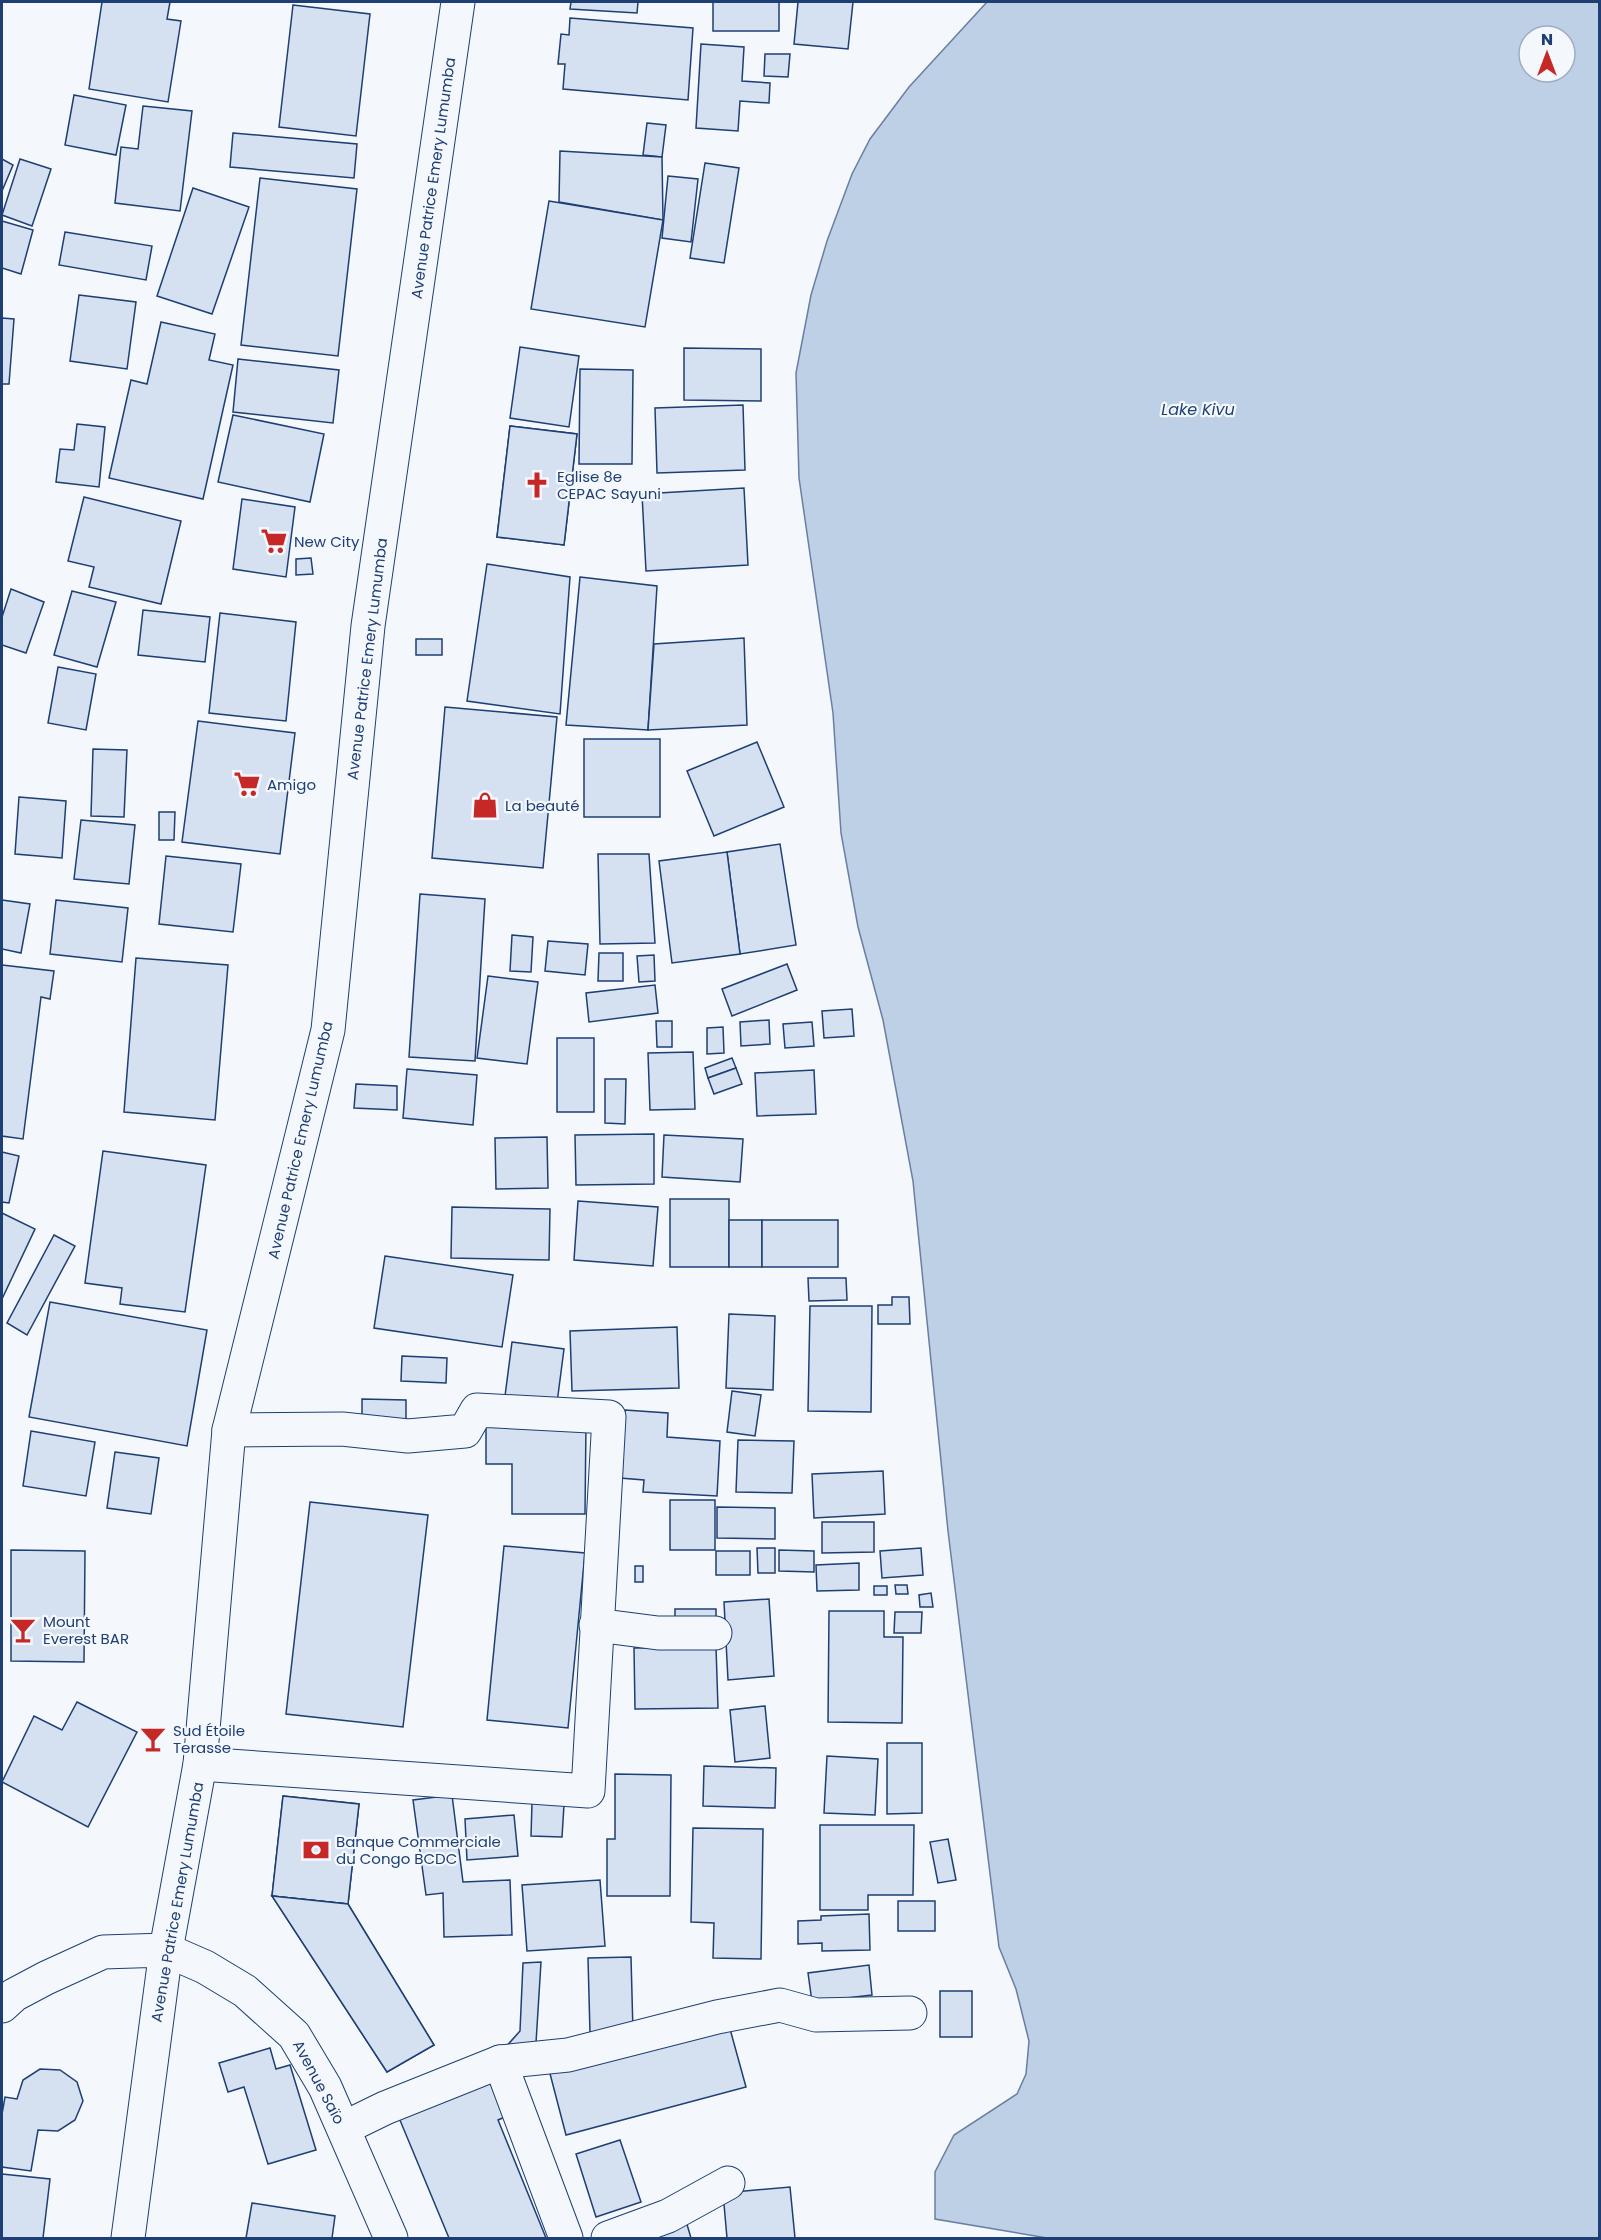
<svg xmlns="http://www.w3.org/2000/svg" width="1601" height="2240" font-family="Poppins,sans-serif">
<rect width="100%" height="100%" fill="#f4f7fb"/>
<path fill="#bed0e5" stroke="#687fa3" stroke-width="1.5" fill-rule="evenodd" d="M987 2H1599V2238H1047L935 2219V2172L954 2135 1017 2094 1026 2074 1029 2041 1016 1989 999 1947 948 1531 913 1181 883 1020 858 927 841 833 833 713 799 478 796 373 811 295 827 241 852 174 870 139 909 87ZM1529 36H1565V72H1529Z"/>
<g fill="#d5e0f0" stroke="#1d3f73" stroke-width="1.5">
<path d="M102 2H170L167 19 181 21 168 102 89 89Z"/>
<path d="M571 2H638L637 13 570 9Z"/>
<rect x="713" y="2" width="66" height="29"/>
<path d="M798 2H853L848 49 794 44Z"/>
<path d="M293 5 370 14 356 136 279 127Z"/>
<path d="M570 18 693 28 688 100 563 89 565 64H558L561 34 569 35Z"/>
<path d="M701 44 744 47 742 81 770 83 769 103 740 101 738 131 696 128Z"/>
<path d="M765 54H790L788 77 764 76Z"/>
<path d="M74 95 126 105 116 155 65 145Z"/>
<path d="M143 106 192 111 180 211 115 203 121 147 138 149Z"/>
<path d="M647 123 666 125 662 157 643 155Z"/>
<path d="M233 133 357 144 354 178 230 167Z"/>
<path d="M560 151 662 157 663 220 559 202Z"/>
<path d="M2 159 13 165 2 191Z"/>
<path d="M20 159 51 169 32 226 2 215Z"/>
<path d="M705 163 739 168 724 263 690 258Z"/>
<path d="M668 176 698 179 691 242 662 238Z"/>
<path d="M260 178 357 189 338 356 241 345Z"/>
<path d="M193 188 249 207 212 314 157 296Z"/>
<path d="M549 201 663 220 645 327 531 309Z"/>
<path d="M2 221 33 230 21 274 2 268Z"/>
<path d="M65 232 152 246 146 280 59 265Z"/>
<path d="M79 295 136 302 127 369 70 361Z"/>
<path d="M2 318 14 319 9 384H2Z"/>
<path d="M161 322 215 334 209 360 233 365 203 499 109 478 131 380 147 384Z"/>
<path d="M520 347 579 356 569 427 510 418Z"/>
<path d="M684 348 761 349V401L684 400Z"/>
<path d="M238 359 339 370 333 423 233 412Z"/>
<path d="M580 369 633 370 632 464H579Z"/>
<path d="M743 405 745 470 657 473 655 408Z"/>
<path d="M233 415 324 434 310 502 218 482Z"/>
<path d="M77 424 105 427 99 487 56 482 60 449 74 450Z"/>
<path d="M510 426 577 434 564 545 497 537Z"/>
<path d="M510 426 577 434 564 545 497 537Z"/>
<path d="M744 488 748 565 646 571 642 494Z"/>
<path d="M84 497 181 521 161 604 89 587 94 567 68 561Z"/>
<path d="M242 499 295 507 286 577 233 569Z"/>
<path d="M311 558 313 574 296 575V559Z"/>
<path d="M487 564 570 577 560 714 467 701Z"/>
<path d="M580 577 657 586 648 730 566 725Z"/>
<path d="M11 589 44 602 26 653 2 645V617Z"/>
<path d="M72 591 116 602 97 667 54 655Z"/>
<path d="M143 610 210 617 205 662 138 655Z"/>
<path d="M220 613 296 622 286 721 209 713Z"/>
<path d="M744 638 747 725 648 730 654 644Z"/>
<rect x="416" y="639" width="26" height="16"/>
<path d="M58 667 96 674 86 730 48 723Z"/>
<path d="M445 707 557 717 543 868 432 858Z"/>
<path d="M198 721 295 733 280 854 182 842Z"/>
<rect x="584" y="739" width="76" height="78"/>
<path d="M757 742 784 807 714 836 687 771Z"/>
<path d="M93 749 127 750 124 817 91 816Z"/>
<path d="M19 797 66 801 62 858 15 854Z"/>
<path d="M159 812H175L174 840H159Z"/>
<path d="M81 820 135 825 129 884 74 879Z"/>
<path d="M780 844 796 945 740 954 727 852Z"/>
<path d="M727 852 740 954 672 963 659 861Z"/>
<path d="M598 854H649L655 943 600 944Z"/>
<path d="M166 856 241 864 233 932 159 924Z"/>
<path d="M420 894 485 899 475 1061 409 1057Z"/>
<path d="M2 900 30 904 21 953 2 949Z"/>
<path d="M56 900 128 908 122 962 50 954Z"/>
<path d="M512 935 533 937 531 972 510 971Z"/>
<path d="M548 941 588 944 585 975 545 971Z"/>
<path d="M599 953H623V981H598Z"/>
<path d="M654 955 655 981 639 982 637 956Z"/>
<path d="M136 958 228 965 215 1120 124 1112Z"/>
<path d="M787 964 797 990 732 1016 722 989Z"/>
<path d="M2 965 54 971 50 999 41 997 23 1139 2 1136Z"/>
<path d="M488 976 538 982 527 1064 477 1058Z"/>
<path d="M655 985 658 1013 589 1022 586 993Z"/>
<path d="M852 1009 854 1036 824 1038 822 1011Z"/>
<path d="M769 1020 770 1044 741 1046 740 1022Z"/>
<path d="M656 1021H672V1047H657Z"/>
<path d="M812 1022 814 1046 785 1048 783 1024Z"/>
<path d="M723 1027 724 1053 707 1054V1028Z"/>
<rect x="557" y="1038" width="37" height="74"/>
<path d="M693 1052 695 1109 650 1110 648 1053Z"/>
<path d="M732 1058 736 1068 708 1078 705 1068Z"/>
<path d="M736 1068 742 1084 714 1094 708 1078Z"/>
<path d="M407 1069 477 1075 473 1125 403 1118Z"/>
<path d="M814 1070 816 1114 757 1116 755 1073Z"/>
<path d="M605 1079H626L625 1124 605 1123Z"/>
<path d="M356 1084 397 1086V1110L354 1108Z"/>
<path d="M654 1134V1184L576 1185 575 1135Z"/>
<path d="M664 1135 743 1139 740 1182 662 1177Z"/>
<path d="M547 1137 548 1188 496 1189 495 1138Z"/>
<path d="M103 1151 206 1165 185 1312 120 1304 122 1288 85 1283Z"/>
<path d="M2 1152 19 1156 9 1203 2 1202Z"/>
<rect x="670" y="1199" width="59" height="68"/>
<path d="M578 1201 658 1207 653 1266 574 1260Z"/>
<path d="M452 1207 550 1209 549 1260 451 1258Z"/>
<path d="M2 1213 35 1229 2 1299Z"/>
<rect x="729" y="1220" width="33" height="47"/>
<rect x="762" y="1220" width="76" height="47"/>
<path d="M54 1235 75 1246 27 1335 7 1323Z"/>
<path d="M385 1256 513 1275 502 1347 374 1328Z"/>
<path d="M808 1278H846L847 1300 809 1301Z"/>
<path d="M892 1297H909L910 1324H878V1305H892Z"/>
<path d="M50 1302 207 1330 187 1446 29 1417Z"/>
<path d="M810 1306H872L871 1412 808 1411Z"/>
<path d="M729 1314 775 1316 773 1390 726 1388Z"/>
<path d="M677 1327 679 1388 572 1391 570 1331Z"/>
<path d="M512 1342 564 1349 557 1403 505 1396Z"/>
<path d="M402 1356 447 1358 446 1383 401 1381Z"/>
<path d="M732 1391 761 1395 755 1436 727 1432Z"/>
<path d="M362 1399 406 1400V1425H362Z"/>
<path d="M625 1410 668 1413 667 1437 720 1441 717 1496 643 1492 644 1480 620 1478Z"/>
<path d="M486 1422 586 1423 585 1514H512V1464H486Z"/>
<path d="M31 1431 95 1442 86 1496 23 1486Z"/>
<path d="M738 1440 794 1441 792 1493 736 1492Z"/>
<path d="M115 1452 159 1458 151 1514 107 1508Z"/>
<path d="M883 1471 885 1514 814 1518 812 1474Z"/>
<rect x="670" y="1500" width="45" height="50"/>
<path d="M310 1502 428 1515 403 1727 286 1714Z"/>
<path d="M717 1507 775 1508V1539L717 1538Z"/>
<path d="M822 1522H874V1552L822 1553Z"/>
<path d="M504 1546 585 1553 568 1728 487 1720Z"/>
<path d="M757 1548H775V1573H758Z"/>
<path d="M921 1548 923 1575 882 1578 880 1551Z"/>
<path d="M11 1550 85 1551 84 1662 11 1661Z"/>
<path d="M779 1550 814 1551V1572L779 1571Z"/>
<rect x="716" y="1551" width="34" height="24"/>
<path d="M859 1563V1590L817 1591 816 1565Z"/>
<rect x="635" y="1566" width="8" height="16"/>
<path d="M895 1585H907L908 1594H896Z"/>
<rect x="874" y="1586" width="13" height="9"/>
<path d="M931 1593 933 1607H920L919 1595Z"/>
<path d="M769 1599 774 1676 728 1680 724 1602Z"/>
<rect x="675" y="1609" width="41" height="22"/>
<path d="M829 1611H884V1637H903L902 1723 828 1722Z"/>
<path d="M895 1612H922L921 1633H894Z"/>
<path d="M716 1647 718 1708 635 1709 634 1648Z"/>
<path d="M77 1702 137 1732 88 1827 2 1782 34 1716 62 1730Z"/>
<path d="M765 1706 770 1758 735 1762 730 1710Z"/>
<path d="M887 1743H922V1813L887 1814Z"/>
<path d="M827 1756 878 1759 875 1815 824 1813Z"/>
<path d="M704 1766 776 1768 775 1808 703 1806Z"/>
<path d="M615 1774 671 1775 670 1896H607V1839H615Z"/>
<path d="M452 1795 463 1882 510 1880 512 1935 444 1937 443 1893 426 1895 413 1800Z"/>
<path d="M283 1796 359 1804 348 1904 272 1896Z"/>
<path d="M283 1796 359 1804 348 1904 272 1896Z"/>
<path d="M532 1803 564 1805 562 1837 531 1836Z"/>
<path d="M514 1815 518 1856 467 1860 465 1819Z"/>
<path d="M820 1825H914L913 1895H868V1910H820Z"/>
<path d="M693 1828 763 1829 761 1959 713 1958 714 1923 691 1922Z"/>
<path d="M948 1839 956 1880 938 1883 930 1842Z"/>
<path d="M600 1880 605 1946 527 1951 522 1885Z"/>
<path d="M272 1896 348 1904 434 2045 387 2072Z"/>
<path d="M272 1896 348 1904 434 2045 387 2072Z"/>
<rect x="898" y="1901" width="37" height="30"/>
<path d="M869 1914 870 1950 822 1951V1943L798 1944V1921L821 1920V1916Z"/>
<path d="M631 1957 633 2032 590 2033 588 1958Z"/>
<path d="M541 1962 536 2043 504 2049 520 2031 523 1963Z"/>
<path d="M869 1965 872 1995 812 2002 808 1973Z"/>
<rect x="940" y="1991" width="32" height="46"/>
<path d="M727 2018 746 2087 566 2135 548 2066Z"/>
<path d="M270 2048 276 2069 290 2065 316 2150 268 2164 244 2087 228 2092 219 2063Z"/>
<path d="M40 2069 60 2070 77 2082 83 2101 75 2120 58 2131 38 2130 31 2171 2 2167V2114L5 2097 17 2099 23 2080Z"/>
<path d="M495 2074 512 2114 498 2120 546 2238H449L397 2113Z"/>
<path d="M620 2140 641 2202 596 2217 576 2154Z"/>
<path d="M2 2174 50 2179 43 2238H2Z"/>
<path d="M790 2187 795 2238H727L723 2193Z"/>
<path d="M252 2203 335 2216 332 2238H246Z"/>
<path d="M686 2221 691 2238H624Z"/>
</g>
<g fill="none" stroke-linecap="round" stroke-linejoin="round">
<g stroke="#1d3f73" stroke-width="35">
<g id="street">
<path d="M596 1625 658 1633H715"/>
<path d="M200 1764 588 1791 609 1417 477 1410 465 1431 408 1436 342 1429 229 1430"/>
<path d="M500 2062 566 2238"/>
<path d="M344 2128 385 2108 500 2062 568 2055 717 2017 780 2005 816 2015 910 2013"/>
<path d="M608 2238 668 2216 728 2183"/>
</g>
</g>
<g stroke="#1d3f73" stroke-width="35">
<path id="secondary" d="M391 2238 325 2087 294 2035 245 1991 205 1967 166 1950 200 1764 229 1430 328 1030 368 626 458 2"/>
</g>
<g stroke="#1d3f73" stroke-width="35">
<path id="primary" d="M2 2006 14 1995 46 1978 103 1952 166 1950 128 2238"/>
</g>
<use href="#street" stroke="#f4f7fb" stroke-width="33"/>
<use href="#secondary" stroke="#f4f7fb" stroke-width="33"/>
<use href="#primary" stroke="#f4f7fb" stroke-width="33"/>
</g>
<defs>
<g id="church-bare" transform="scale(2.07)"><path d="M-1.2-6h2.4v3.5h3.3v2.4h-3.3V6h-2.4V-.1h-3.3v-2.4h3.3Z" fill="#c62828" stroke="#f4f7fb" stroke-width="2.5" paint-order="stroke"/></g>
<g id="supermarket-bare" transform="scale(2.07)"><path d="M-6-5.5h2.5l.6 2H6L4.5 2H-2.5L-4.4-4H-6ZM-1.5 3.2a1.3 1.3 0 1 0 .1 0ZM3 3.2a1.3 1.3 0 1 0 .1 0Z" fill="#c62828" stroke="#f4f7fb" stroke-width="2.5" paint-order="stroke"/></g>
<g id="shop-bare" transform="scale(2.07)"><path d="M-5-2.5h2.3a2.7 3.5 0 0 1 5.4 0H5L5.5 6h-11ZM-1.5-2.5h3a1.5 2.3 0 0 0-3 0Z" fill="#c62828" stroke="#f4f7fb" stroke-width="2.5" paint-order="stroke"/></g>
<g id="bar-bare" transform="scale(2.07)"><path d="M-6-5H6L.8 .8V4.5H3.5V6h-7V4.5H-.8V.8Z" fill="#c62828" stroke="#f4f7fb" stroke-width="2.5" paint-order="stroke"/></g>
<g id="bank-bare" transform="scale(2.07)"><path d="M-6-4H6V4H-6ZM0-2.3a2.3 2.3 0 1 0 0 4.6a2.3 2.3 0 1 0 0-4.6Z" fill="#c62828" stroke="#f4f7fb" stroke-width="2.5" paint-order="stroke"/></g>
</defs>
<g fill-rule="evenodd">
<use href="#church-bare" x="537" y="485"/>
<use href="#supermarket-bare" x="274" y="541"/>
<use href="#supermarket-bare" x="247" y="784"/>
<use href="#shop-bare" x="485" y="805"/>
<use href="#bar-bare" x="23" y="1630"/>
<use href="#bar-bare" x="153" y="1739"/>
<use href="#bank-bare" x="316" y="1850"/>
</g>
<g text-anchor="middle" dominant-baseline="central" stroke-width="4.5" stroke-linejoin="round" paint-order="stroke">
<g font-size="15" fill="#1d3f73" stroke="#f4f7fb">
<text transform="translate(433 178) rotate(-82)">Avenue Patrice Emery Lumumba</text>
<text transform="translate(367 659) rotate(-83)">Avenue Patrice Emery Lumumba</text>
<text transform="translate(300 1140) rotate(-77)">Avenue Patrice Emery Lumumba</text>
<text transform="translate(177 1902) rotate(-80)">Avenue Patrice Emery Lumumba</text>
<text transform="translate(319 2082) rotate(62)">Avenue Saïo</text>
</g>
<g font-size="15" fill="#1d3f73" stroke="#f4f7fb" text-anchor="start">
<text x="557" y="476">Eglise 8e<tspan x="557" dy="17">CEPAC Sayuni</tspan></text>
<text x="294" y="541">New City</text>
<text x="267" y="784">Amigo</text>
<text x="505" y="805">La beauté</text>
<text x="43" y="1621">Mount<tspan x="43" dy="17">Everest BAR</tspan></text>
<text x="173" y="1730">Sud Étoile<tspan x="173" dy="17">Terasse</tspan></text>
<text x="336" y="1841">Banque Commerciale<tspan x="336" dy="17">du Congo BCDC</tspan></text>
</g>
<g font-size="16" font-style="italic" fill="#1d3f73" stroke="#f4f7fb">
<text x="1198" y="409">Lake Kivu</text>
</g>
</g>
<rect width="1601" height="2240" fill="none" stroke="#1d3f73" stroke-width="6"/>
<g transform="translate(1547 54)"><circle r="28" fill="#f4f7fb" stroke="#9eadc5" stroke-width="1.5"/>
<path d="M0-4.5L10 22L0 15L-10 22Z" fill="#c62828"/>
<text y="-9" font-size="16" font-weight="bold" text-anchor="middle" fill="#1d3f73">N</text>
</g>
</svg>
